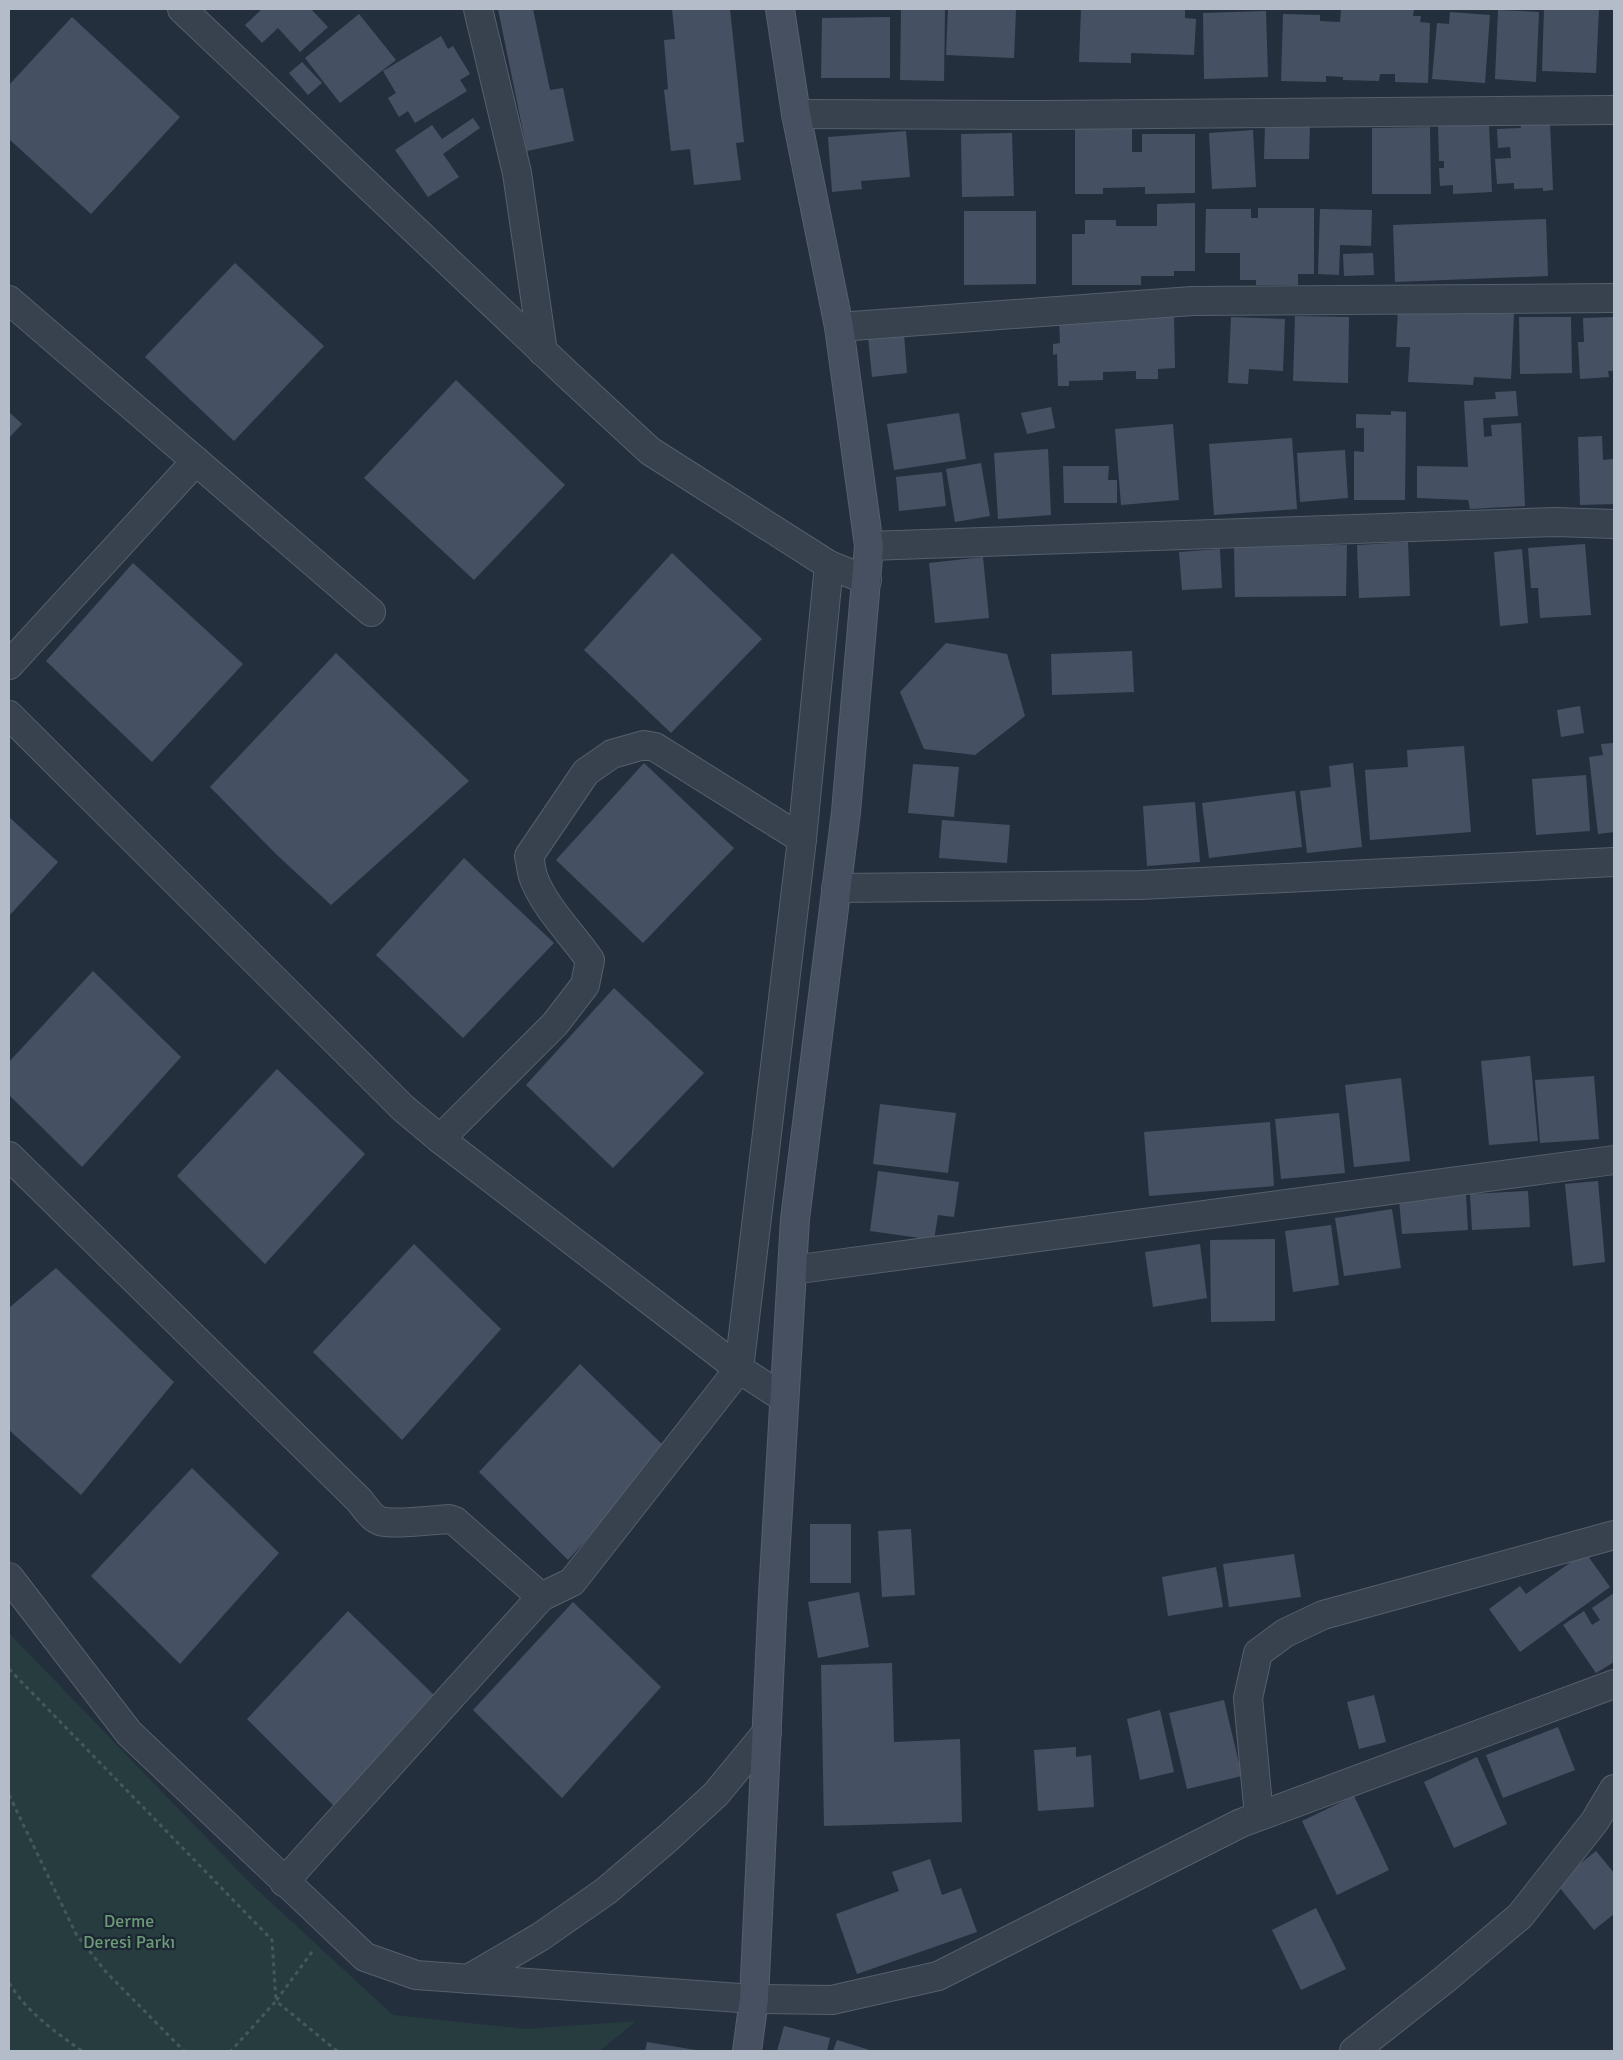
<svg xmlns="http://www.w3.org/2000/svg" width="1623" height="2060" font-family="Signika,sans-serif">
<rect width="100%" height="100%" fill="#242f3e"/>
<path fill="#263c3f" d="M9 1633 250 1883 393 2015 526 2029 636 2021 600 2051H9Z"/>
<g fill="#455162">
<path d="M262 9H311L328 27 300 52 278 28 262 43 245 25Z"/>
<path d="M498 9H533L550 90 563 88 574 141 527 151Z"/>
<path d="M672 9H730L744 142 736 143 741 180 694 185 690 149 671 151 664 90 668 89 664 40 675 39Z"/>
<path d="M901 9H945L944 81 900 80Z"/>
<path d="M948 9H1016L1014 58 946 55Z"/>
<path d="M1081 9H1185V18L1196 19 1194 55 1131 53V63L1079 62Z"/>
<path d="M1358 9H1414L1413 16H1421L1420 22 1430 23 1428 83 1395 82V74H1380L1379 81 1343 80V77L1326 76V82L1281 81 1283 14 1320 15V21L1340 22 1341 10H1358Z"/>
<path d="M1544 9H1599L1596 73 1542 71Z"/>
<path d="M1498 10 1539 12 1536 82 1495 79Z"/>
<path d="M1266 11 1268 77 1204 79 1203 13Z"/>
<path d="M1450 12 1490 15 1485 83 1432 79 1437 23 1449 24Z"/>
<path d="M359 14 396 60 340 103 305 58Z"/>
<path d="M72 17 180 117 91 214 9 139V85Z"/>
<path d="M890 17V78H821L822 18Z"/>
<path d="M441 36 448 49 453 46 470 74 460 80 467 91 415 123 408 111 399 117 388 98 396 93 383 71Z"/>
<path d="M302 62 322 83 308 95 289 73Z"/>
<path d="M473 118 480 128 443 154 459 177 428 197 395 150 432 125 442 139Z"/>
<path d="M1550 122 1553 190 1543 191V188L1514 189V183L1497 184 1495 159 1511 158 1510 147 1498 148 1497 129 1521 128 1520 124Z"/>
<path d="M1489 123 1492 192 1453 194V185L1440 186 1439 168H1444V161H1439L1438 126Z"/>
<path d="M1265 125H1310L1309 159H1264Z"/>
<path d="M1430 127 1431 194H1372V128Z"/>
<path d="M1075 129H1132V152H1142V134H1195V193L1145 194V187L1103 188V194H1075Z"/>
<path d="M1253 130 1256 187 1212 189 1209 133Z"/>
<path d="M906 131 910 177 861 181 862 189 832 192 828 137Z"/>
<path d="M1012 133 1014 196 962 197 961 134Z"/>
<path d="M1195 203V271H1174V276H1141V285H1072V234H1085V220H1116V226H1157V204Z"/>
<path d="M1258 208H1314V274H1298V285H1256V280H1240V253H1205L1206 209H1251V218H1258Z"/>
<path d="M1320 209 1372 210 1371 246 1340 245 1339 275 1318 274Z"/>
<path d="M964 211H1036V284L964 285Z"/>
<path d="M1546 219 1548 276 1395 282 1393 225Z"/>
<path d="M1373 253 1374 275 1344 276 1343 254Z"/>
<path d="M235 263 324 346 234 441 145 357Z"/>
<path d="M1398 309 1514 314 1511 379 1474 377 1473 385 1408 382 1410 347H1396Z"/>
<path d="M1174 315 1175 368 1158 369V379H1136V371L1103 372V380L1069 381V386H1058L1057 354 1053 355V344L1060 343 1059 318Z"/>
<path d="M1295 316 1349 317 1348 383 1293 381Z"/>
<path d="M1231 317 1285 319 1283 371 1249 369 1248 384 1228 383Z"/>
<path d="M1519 317H1571L1572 373 1520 374Z"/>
<path d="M1614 317V371H1608L1609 377 1580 379 1578 342H1584L1583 318Z"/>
<path d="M904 334 907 373 872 377 868 337Z"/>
<path d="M456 380 565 485 474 580 364 478Z"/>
<path d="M1516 391 1518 416 1483 418 1484 437 1492 436 1491 425 1521 423 1525 506 1470 509 1468 500 1417 498V466L1468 467 1464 401 1496 399 1495 392Z"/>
<path d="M1051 407 1055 428 1027 434 1021 413Z"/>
<path d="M1391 411 1406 412 1405 500H1354V451L1364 452V428H1356V414L1391 415Z"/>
<path d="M9 412 22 424 9 438Z"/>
<path d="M959 413 966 459 894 470 887 424Z"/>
<path d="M1173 424 1179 500 1121 505 1115 429Z"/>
<path d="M1602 436 1603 460 1614 459V504L1580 505 1578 437Z"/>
<path d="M1292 438 1297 509 1214 515 1209 444Z"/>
<path d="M1048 449 1051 515 998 519 994 453Z"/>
<path d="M1345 450 1348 498 1300 502 1297 453Z"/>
<path d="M981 463 990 516 955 522 946 469Z"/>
<path d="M1063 466H1109L1108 480H1117V503H1064Z"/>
<path d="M942 472 946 506 899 511 896 477Z"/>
<path d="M1408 542 1410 596 1359 598 1357 545Z"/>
<path d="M1585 544 1591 615 1540 618 1538 588H1531L1528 548Z"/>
<path d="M1347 545 1346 596 1235 597 1234 546Z"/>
<path d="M1220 549 1222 588 1182 590 1179 552Z"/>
<path d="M1522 549 1528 623 1500 626 1494 552Z"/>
<path d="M672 553 762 639 671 733 584 650Z"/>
<path d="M983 557 989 618 935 623 929 563Z"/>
<path d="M133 563 243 664 152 762 46 661Z"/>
<path d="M946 643 1007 654 1025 716 975 755 924 749 900 692Z"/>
<path d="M1132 651 1134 692 1052 695 1051 654Z"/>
<path d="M336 653 469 781 331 905 277 855 210 787Z"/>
<path d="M1580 706 1584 733 1561 737 1557 710Z"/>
<path d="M1614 743V832L1598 834 1589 757 1603 755 1601 744Z"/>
<path d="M1464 746 1471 832 1370 840 1365 770 1408 767 1407 750Z"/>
<path d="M644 763 734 848 643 943 556 860Z"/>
<path d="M1353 763 1362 847 1307 853 1300 791 1331 787 1329 766Z"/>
<path d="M913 764 959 767 954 817 908 813Z"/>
<path d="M1586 775 1590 831 1536 835 1532 779Z"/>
<path d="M1295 791 1302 847 1209 858 1202 803Z"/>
<path d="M1195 802 1200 862 1147 866 1143 806Z"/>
<path d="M9 817 58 862 9 916Z"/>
<path d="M942 820 1010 825 1007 863 939 858Z"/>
<path d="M464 858 554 943 463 1038 376 955Z"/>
<path d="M93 971 181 1057 82 1167 9 1095V1062Z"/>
<path d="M614 988 704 1073 613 1168 526 1085Z"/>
<path d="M1530 1056 1538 1141 1489 1145 1481 1061Z"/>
<path d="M277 1069 365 1154 265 1264 177 1176Z"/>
<path d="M1594 1076 1599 1139 1540 1143 1535 1080Z"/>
<path d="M1401 1078 1410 1161 1354 1167 1345 1085Z"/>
<path d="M880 1104 956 1113 948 1173 873 1164Z"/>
<path d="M1339 1113 1345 1173 1281 1179 1275 1119Z"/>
<path d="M1270 1122 1274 1186 1149 1196 1144 1132Z"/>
<path d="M878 1171 959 1182 954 1217 938 1215 934 1240 870 1231Z"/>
<path d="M1598 1181 1605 1262 1573 1266 1565 1184Z"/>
<path d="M1528 1191 1530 1227 1472 1230 1470 1194Z"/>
<path d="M1466 1195 1468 1230 1402 1234 1399 1199Z"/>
<path d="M1392 1209 1401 1268 1344 1276 1335 1218Z"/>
<path d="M1331 1225 1339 1285 1293 1292 1285 1231Z"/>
<path d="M1275 1239V1321L1211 1322 1210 1240Z"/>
<path d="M414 1244 501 1329 402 1440 313 1352Z"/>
<path d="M1200 1244 1207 1298 1153 1307 1145 1252Z"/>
<path d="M56 1268 174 1382 81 1495 9 1430V1308Z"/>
<path d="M580 1364 667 1449 568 1560 479 1472Z"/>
<path d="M192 1468 279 1553 180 1664 91 1576Z"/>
<rect x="810" y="1524" width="41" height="59"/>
<path d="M911 1529 915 1595 882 1597 878 1531Z"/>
<path d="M1585 1552 1610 1587 1520 1652 1489 1609 1520 1586 1526 1594Z"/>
<path d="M1294 1554 1301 1597 1229 1607 1223 1564Z"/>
<path d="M1216 1567 1223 1607 1168 1616 1162 1577Z"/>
<path d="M859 1592 869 1647 818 1658 808 1602Z"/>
<path d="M1614 1593V1662L1596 1673 1563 1625 1584 1611 1592 1625 1600 1620 1592 1608Z"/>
<path d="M573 1602 661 1687 562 1798 473 1710Z"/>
<path d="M348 1611 435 1696 335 1807 247 1719Z"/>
<path d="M892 1663 894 1742 960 1739 962 1822 824 1826 821 1665Z"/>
<path d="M1374 1695 1386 1742 1359 1749 1347 1702Z"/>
<path d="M1224 1700 1242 1776 1187 1789 1169 1713Z"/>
<path d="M1160 1710 1174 1772 1140 1780 1127 1719Z"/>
<path d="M1558 1727 1575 1770 1503 1798 1486 1755Z"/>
<path d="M1076 1747V1757L1091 1755 1094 1807 1038 1811 1034 1750Z"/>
<path d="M1477 1757 1507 1824 1454 1848 1424 1782Z"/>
<path d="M1354 1796 1389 1870 1337 1895 1302 1821Z"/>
<path d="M1596 1851 1614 1873V1914L1594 1930 1556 1883Z"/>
<path d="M930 1859 942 1895 961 1888 977 1932 857 1974 836 1914 899 1891 892 1872Z"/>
<path d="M1316 1908 1346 1969 1301 1990 1272 1930Z"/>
<path d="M784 2026 830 2038 827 2051H777Z"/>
<path d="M837 2040 873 2051H833Z"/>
<path d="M647 2042 696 2050V2051H645Z"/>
</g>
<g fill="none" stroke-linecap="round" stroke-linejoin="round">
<g stroke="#565f6c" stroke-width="30">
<g id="street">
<path d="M182 9 569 376 650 451 829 565 867 580"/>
<path d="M478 9 517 173 543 352"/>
<path d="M796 114 1046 115 1614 110"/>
<path d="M9 300 371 612"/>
<path d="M839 327 1192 301 1614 298"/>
<path d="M869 546 1555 522 1614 524"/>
<path d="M9 665 196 461"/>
<path d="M9 715 403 1108 440 1139 739 1369 784 1398"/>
<path d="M836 888 1140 885 1614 862"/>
<path d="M440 1139 555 1024 585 985 590 960C572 934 546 909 534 879 531 872 531 864 529 856L586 772 612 754 644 745 655 747 802 839"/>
<path d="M9 1156 360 1501C365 1508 372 1518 380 1521 394 1525 433 1520 449 1519L455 1521 541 1597 284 1882"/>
<path d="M792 1270 1614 1160"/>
<path d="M9 1577 129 1733 365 1957 416 1975 754 1999 832 2000 938 1976 1241 1823 1614 1684"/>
<path d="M541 1597 572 1582 739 1369 802 839 829 565"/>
<path d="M1259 1816 1248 1698 1258 1653 1285 1633 1323 1615 1614 1535"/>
<path d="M468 1979 540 1937 606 1891 668 1838 716 1794 767 1732"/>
<path d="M1354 2051 1444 1980 1520 1916 1595 1821 1614 1789"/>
</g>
</g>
<g stroke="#565f6c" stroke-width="30">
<path id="secondary" d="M747 2051 754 1999 773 1595 795 1219 846 812 869 546 839 327 796 114 780 9"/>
</g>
<g stroke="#44595c" stroke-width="3" stroke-dasharray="4 4" stroke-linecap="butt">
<path d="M9 1669 272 1940 276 2001 231 2051"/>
<path d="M9 1795 76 1934 106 1972 184 2051"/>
<path d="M312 1952 276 2001 337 2051"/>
<path d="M9 1983C27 2012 54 2031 82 2051"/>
</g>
<use href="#street" stroke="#38414e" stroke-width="28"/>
<use href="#secondary" stroke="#465061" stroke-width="28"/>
</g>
<g text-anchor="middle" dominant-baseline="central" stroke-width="4.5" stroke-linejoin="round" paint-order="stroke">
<g font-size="18" fill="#6b9a76" stroke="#1d2633">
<text x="129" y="1921">Derme<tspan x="129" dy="21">Deresi Parkı</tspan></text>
</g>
</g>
<rect width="1623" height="2060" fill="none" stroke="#b4bcc9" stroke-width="20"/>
</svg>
